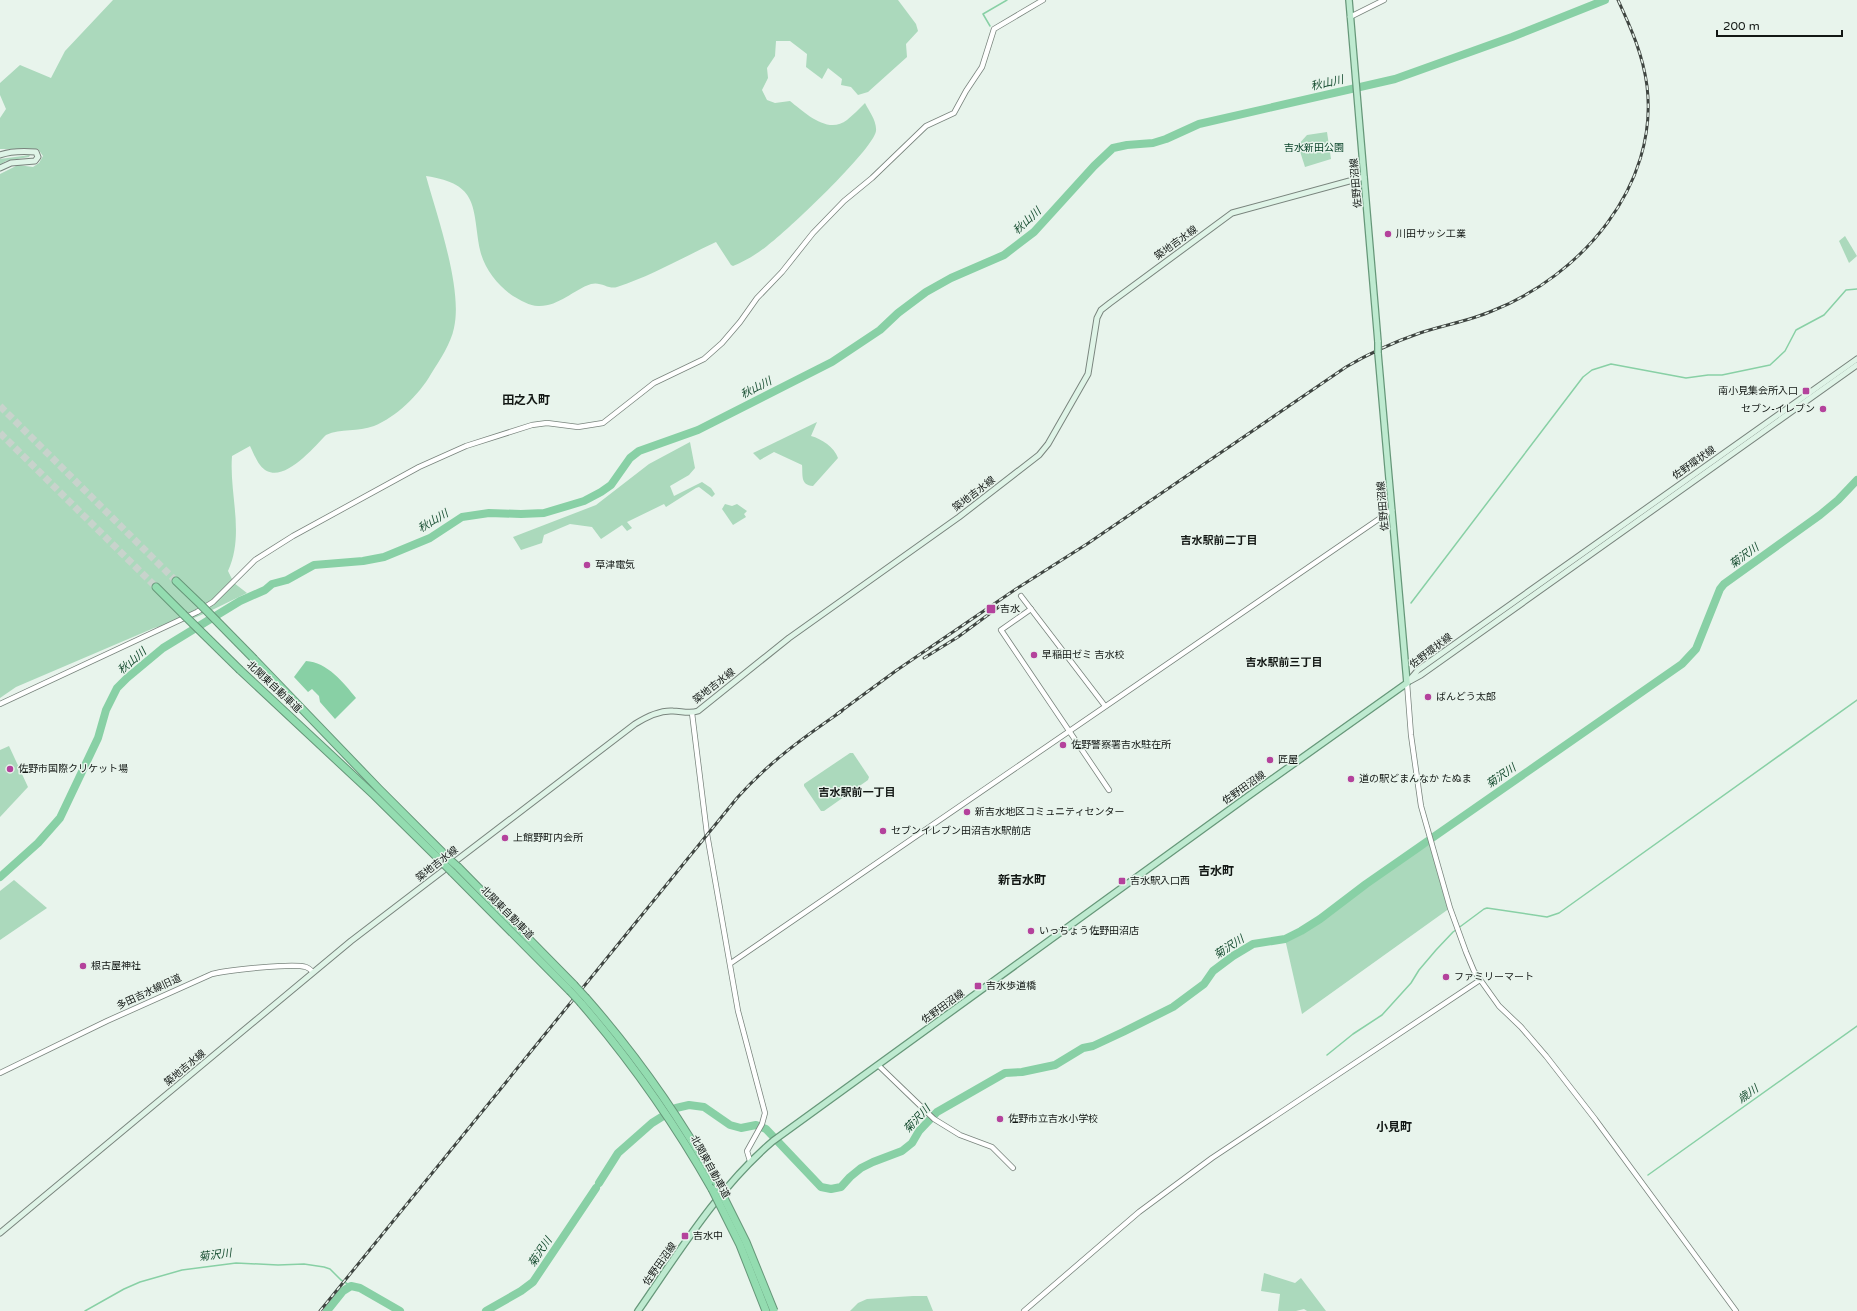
<svg xmlns="http://www.w3.org/2000/svg" width="1857" height="1311" font-family="'Varela Round','Noto Sans JP',sans-serif">
<rect width="100%" height="100%" fill="#e8f4ec"/>
<g fill="#abd9bc">
<path d="M113 0H898L916 24 918 31 906 44 907 57 868 92 858 95 851 87 841 85 842 79 828 68 822 79 806 67 807 54 790 41H776L775 56 767 68 768 78 762 90 767 100 775 103 790 101C805 113 828 135 847 120 853 115 859 109 865 103 869 111 877 121 876 131 873 150 786 232 767 246 757 254 745 261 733 266L731 265 716 242C684 257 651 276 617 287 609 290 601 281 591 284 573 290 558 307 538 306 530 306 520 300 513 296 498 286 484 268 480 250 472 208 480 184 426 176 437 216 463 289 454 328 451 343 440 360 431 374 419 395 396 417 374 426 358 432 341 428 326 435 313 448 279 490 260 465 256 460 253 452 250 446L232 456C229 494 245 534 228 571L234 583 247 593 208 612 194 618 154 628 16 687 0 698V174L18 165 33 167 39 163 43 156 38 149H0V118L6 109 0 95V83L20 65 51 78 65 51Z"/>
<path d="M1327 132 1331 159 1305 167 1298 145 1307 135Z"/>
<path d="M30 155 29 157 6 161 0 165V159Z"/>
<path d="M1845 236 1857 256 1849 263 1839 241Z"/>
<path d="M817 422 811 436C822 439 834 447 838 458L813 486C800 485 803 475 802 465L774 452 760 460 753 453Z"/>
<path d="M690 442 695 468 689 475 670 486 674 496 702 482 711 488 715 494 712 497 699 487 696 488 666 507 664 504 627 522 632 528 627 531 622 525 601 539 592 527 570 524 544 535 542 543 521 550 513 537 596 505 649 464Z"/>
<path d="M725 504 732 506 737 504 747 511 744 514 746 517 733 525 722 509Z"/>
<path d="M9 746 28 787 0 817V750Z"/>
<path d="M850 753H853L869 777 868 780 824 811H821L804 786V784Z"/>
<path d="M1432 843 1450 908 1302 1014 1285 939 1301 931 1392 867Z"/>
<path d="M14 880 47 908 0 940V891Z"/>
<path d="M1264 1273 1295 1283 1301 1278 1326 1311H1307L1304 1309 1296 1311H1278L1280 1294 1261 1291Z"/>
<path d="M913 1296H927L933 1311H850L858 1303 867 1299Z"/>
</g>
<path fill="#88d0a5" d="M306 661C327 662 344 683 356 698L335 719 320 702 319 696 312 689 308 692 294 677Z"/>
<g fill="none" stroke-linecap="round" stroke-linejoin="round">
<g stroke="#88d0a5" stroke-width="1.5">
<path d="M990 26 983 14 1007 0"/>
<path d="M1411 603 1583 377 1592 370 1611 364 1686 378 1708 375H1722L1770 365 1785 351 1796 330 1824 315 1846 290 1857 289"/>
<path d="M1327 1055 1353 1034 1382 1015 1411 983 1419 970 1436 950 1453 932 1484 909 1487 908 1547 917 1559 913 1857 700"/>
<path d="M1648 1175 1857 1026"/>
<path d="M85 1311 124 1289 140 1282 182 1270 236 1263 278 1265 304 1264 324 1267 330 1269 341 1280 351 1286"/>
</g>
<g stroke="#88d0a5" stroke-width="8">
<path d="M0 877 38 843 60 818 98 738 106 710 117 688 127 678 163 648 240 601 265 590 272 584 287 580 314 565 363 561 384 557 401 550 430 538 462 517 489 513 521 514 544 513 584 501 601 492 611 485 630 458 639 451 698 430 832 362 880 330 898 313 926 292 951 278 1004 255 1034 232 1094 166 1113 148 1127 145 1153 143 1166 139 1199 124 1395 79 1512 37 1605 0"/>
<path d="M599 1183 618 1153 652 1123 676 1108 689 1105 704 1107 730 1125 741 1128 756 1125 766 1129 821 1187 831 1189 841 1187 850 1177 861 1168 873 1162 902 1151 912 1143 919 1131 937 1112 1005 1073 1022 1072 1055 1065 1083 1048 1093 1046 1123 1032 1173 1007 1204 984 1213 971 1233 956 1253 944 1285 939 1301 931 1320 919 1366 884 1682 664 1696 649 1720 589 1724 584 1820 515 1838 500 1857 480"/>
<path d="M327 1311 343 1291 351 1286 360 1288 400 1311"/>
<path d="M486 1311 521 1291 533 1282 596 1188"/>
</g>
<g stroke="#c8d3cc" stroke-width="7" stroke-dasharray="7 3.5" stroke-linecap="butt">
<path d="M0 406 176 581"/>
<path d="M0 433 156 587"/>
</g>
<g stroke="#79847d" stroke-width="6">
<g id="tertiary">
<path d="M1350 17 1384 0"/>
<path d="M1021 596 1105 706"/>
<path d="M1031 609 1001 630 1109 790"/>
<path d="M1407 683 1411 735 1421 806 1450 908 1466 952 1474 971 1499 1006 1521 1027 1546 1056 1595 1119 1736 1311"/>
<path d="M0 704 197 612 213 602 255 560 293 536 419 467 466 446 532 425 547 423 578 427 603 423 654 383 704 359 722 343 740 322 757 298 782 272 813 233 844 201 872 178 926 126 954 113 966 91 982 67 994 29 1043 0"/>
<path d="M692 713 707 834 738 1011 765 1113 762 1124 747 1151 750 1161"/>
<path d="M731 963 1392 510"/>
<path d="M878 1065 934 1119 960 1135 992 1147 1013 1168"/>
<path d="M0 1073 107 1021 212 974C228 970 293 963 306 967 309 968 311 970 313 972"/>
<path d="M1024 1311 1139 1212 1212 1158 1480 980"/>
</g>
</g>
<g stroke="#79847d" stroke-width="7">
<g id="secondary">
<path d="M0 155C11 151 24 151 36 152L38 157 35 161 11 163 0 168"/>
<path d="M1410 681 1421 675 1857 365"/>
<path d="M1407 683 1418 670 1857 359"/>
<path d="M0 1233 351 941 635 724C646 717 659 710 673 711 681 711 690 714 698 711L789 638 959 517 1039 455 1048 444 1088 374 1097 318 1101 310 1110 303 1232 213 1364 177"/>
</g>
</g>
<g stroke="#669779" stroke-width="8">
<g id="primary">
<path d="M1349 0 1378 342"/>
<path d="M638 1311C679 1252 718 1188 773 1141L1247 797 1407 683 1378 353"/>
</g>
</g>
<g stroke="#669779" stroke-width="9">
<g id="motorway">
<path d="M176 581 201 605"/>
<path d="M156 587 183 614"/>
<path d="M254 659 379 789 449 859"/>
<path d="M240 670 374 795 444 864"/>
<path d="M458 867 574 985"/>
<path d="M452 872 570 991"/>
<path d="M586 998C636 1055 679 1116 716 1182"/>
<path d="M581 1003C631 1061 674 1122 712 1189"/>
</g>
</g>
<use href="#tertiary" stroke="#fff" stroke-width="4.5"/>
<use href="#secondary" stroke="#dff4e7" stroke-width="5"/>
<use href="#primary" stroke="#beead0" stroke-width="5.5"/>
<use href="#motorway" stroke="#93dcb0" stroke-width="7"/>
<g stroke="#3f4541" stroke-width="3">
<g id="rail">
<path d="M924 658 958 637 1000 606"/>
<path d="M837 714 897 670 1016 589 1087 544 1346 367C1370 353 1394 342 1420 333 1444 325 1469 321 1492 311 1581 276 1659 186 1647 86 1643 55 1631 28 1618 0"/>
<path d="M320 1311 737 798C768 763 804 737 842 711"/>
</g>
</g>
<use href="#rail" stroke="#e8f4ec" stroke-width="1.5" stroke-dasharray="4.5" stroke-linecap="butt"/>
<g stroke="#669779" stroke-width="8" stroke-linecap="butt">
<path id="primary-bridge" d="M1378 342V353"/>
</g>
<g stroke="#669779" stroke-width="9" stroke-linecap="butt">
<g id="motorway-bridge">
<path d="M201 605 254 659"/>
<path d="M183 614 240 670"/>
<path d="M449 859 458 867"/>
<path d="M444 864 452 872"/>
<path d="M574 985 586 998"/>
<path d="M570 991 581 1003"/>
<path d="M716 1182 746 1242 774 1311"/>
<path d="M712 1189 740 1245 766 1311"/>
</g>
</g>
<use href="#primary-bridge" stroke="#beead0" stroke-width="5.5"/>
<use href="#motorway-bridge" stroke="#93dcb0" stroke-width="7"/>
</g>
<g fill="#b4429c" stroke="#e8f4ec" stroke-width="1.5">
<circle cx="1388" cy="234" r="4"/>
<rect x="1802" y="387" width="8" height="8" rx="2"/>
<circle cx="1823" cy="409" r="4"/>
<circle cx="587" cy="565" r="4"/>
<rect x="986" y="604" width="10" height="10" rx="2"/>
<circle cx="1034" cy="655" r="4"/>
<circle cx="1428" cy="697" r="4"/>
<circle cx="1063" cy="745" r="4"/>
<circle cx="1270" cy="760" r="4"/>
<circle cx="10" cy="769" r="4"/>
<circle cx="1351" cy="779" r="4"/>
<circle cx="967" cy="812" r="4"/>
<circle cx="883" cy="831" r="4"/>
<circle cx="505" cy="838" r="4"/>
<rect x="1118" y="877" width="8" height="8" rx="2"/>
<circle cx="1031" cy="931" r="4"/>
<circle cx="83" cy="966" r="4"/>
<circle cx="1446" cy="977" r="4"/>
<rect x="974" y="982" width="8" height="8" rx="2"/>
<circle cx="1000" cy="1119" r="4"/>
<rect x="681" y="1232" width="8" height="8" rx="2"/>
</g>
<g text-anchor="middle" dominant-baseline="central" stroke-width="3" stroke-linejoin="round" paint-order="stroke">
<g font-size="10" fill="#003c21" stroke="#e8f4ec">
<text x="1314" y="148">吉水新田公園</text>
</g>
<g font-size="10" fill="#121714" stroke="#e8f4ec">
<text transform="translate(1356 183) rotate(-95)">佐野田沼線</text>
<text transform="translate(1176 243) rotate(-36)">築地吉水線</text>
<text transform="translate(1694 463) rotate(-35)">佐野環状線</text>
<text transform="translate(974 494) rotate(-37)">築地吉水線</text>
<text transform="translate(1383 506) rotate(-95)">佐野田沼線</text>
<text transform="translate(1431 651) rotate(-37)">佐野環状線</text>
<text transform="translate(714 686) rotate(-38)">築地吉水線</text>
<text transform="translate(274 687) rotate(43)">北関東自動車道</text>
<text transform="translate(1244 788) rotate(-35)">佐野田沼線</text>
<text transform="translate(437 864) rotate(-38)">築地吉水線</text>
<text transform="translate(507 913) rotate(45)">北関東自動車道</text>
<text transform="translate(149 992) rotate(-25)">多田吉水線旧道</text>
<text transform="translate(943 1007) rotate(-36)">佐野田沼線</text>
<text transform="translate(185 1068) rotate(-40)">築地吉水線</text>
<text transform="translate(710 1167) rotate(61)">北関東自動車道</text>
<text transform="translate(660 1264) rotate(-55)">佐野田沼線</text>
</g>
<g font-size="10" fill="#121714" stroke="#e8f4ec" text-anchor="start">
<text x="1396" y="234">川田サッシ工業</text>
<text x="1798" y="391" text-anchor="end">南小見集会所入口</text>
<text x="1815" y="409" text-anchor="end">セブン-イレブン</text>
<text x="595" y="565">草津電気</text>
<text x="1000" y="609">吉水</text>
<text x="1042" y="655">早稲田ゼミ 吉水校</text>
<text x="1436" y="697">ばんどう太郎</text>
<text x="1071" y="745">佐野警察署吉水駐在所</text>
<text x="1278" y="760">匠屋</text>
<text x="18" y="769">佐野市国際クリケット場</text>
<text x="1359" y="779">道の駅どまんなか たぬま</text>
<text x="975" y="812">新吉水地区コミュニティセンター</text>
<text x="891" y="831">セブンイレブン田沼吉水駅前店</text>
<text x="513" y="838">上館野町内会所</text>
<text x="1130" y="881">吉水駅入口西</text>
<text x="1039" y="931">いっちょう佐野田沼店</text>
<text x="91" y="966">根古屋神社</text>
<text x="1454" y="977">ファミリーマート</text>
<text x="986" y="986">吉水歩道橋</text>
<text x="1008" y="1119">佐野市立吉水小学校</text>
<text x="693" y="1236">吉水中</text>
</g>
<g font-size="11" font-style="italic" fill="#184e32" stroke="#e8f4ec">
<text transform="translate(1327 83) rotate(-13)">秋山川</text>
<text transform="translate(1027 221) rotate(-43)">秋山川</text>
<text transform="translate(756 388) rotate(-27)">秋山川</text>
<text transform="translate(433 521) rotate(-31)">秋山川</text>
<text transform="translate(1744 556) rotate(-36)">菊沢川</text>
<text transform="translate(132 661) rotate(-41)">秋山川</text>
<text transform="translate(1501 776) rotate(-35)">菊沢川</text>
<text transform="translate(1229 947) rotate(-33)">菊沢川</text>
<text transform="translate(1748 1094) rotate(-35)">歳川</text>
<text transform="translate(917 1119) rotate(-47)">菊沢川</text>
<text transform="translate(540 1252) rotate(-56)">菊沢川</text>
<text transform="translate(215 1255) rotate(-7)">菊沢川</text>
</g>
<g font-size="11" font-weight="bold" fill="#121714" stroke="#e8f4ec">
<text x="1219" y="540">吉水駅前二丁目</text>
<text x="1284" y="662">吉水駅前三丁目</text>
<text x="857" y="792">吉水駅前一丁目</text>
</g>
<g font-size="12" font-weight="bold" fill="#121714" stroke="#e8f4ec">
<text x="526" y="400">田之入町</text>
<text x="1216" y="871">吉水町</text>
<text x="1022" y="880">新吉水町</text>
<text x="1394" y="1127">小見町</text>
</g>
</g>
<path d="M1717 30v6h125v-6" fill="none" stroke="#121714" stroke-width="2"/>
<text x="1723" y="30" font-size="12" fill="#121714" stroke="#e8f4ec" stroke-width="3" paint-order="stroke">200 m</text>
</svg>
